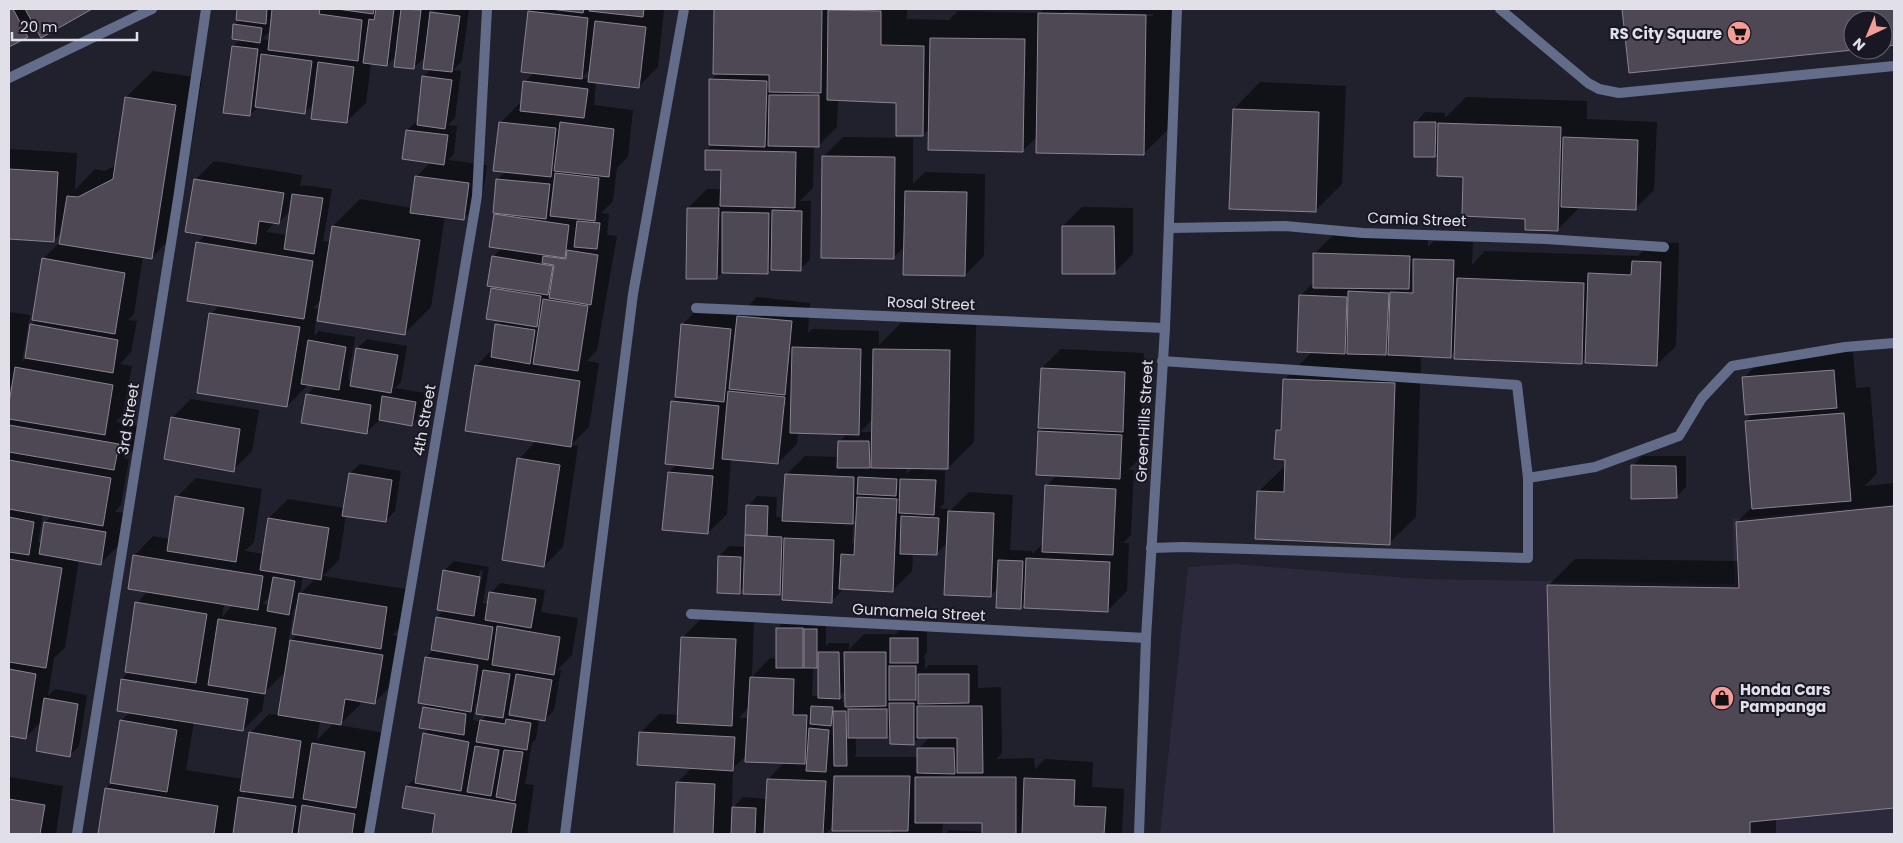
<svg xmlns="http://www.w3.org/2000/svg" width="1903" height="843" font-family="Poppins,sans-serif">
<rect width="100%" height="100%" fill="#21202d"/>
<path fill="#2b293b" d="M1894 504V834H1160L1188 567 1233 564 1422 579 1734 584 1733 519Z"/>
<g fill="#0007" fill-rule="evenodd">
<path d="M9 9H90L42 36 36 27 27 36 9 46Z"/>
<path d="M238 9H429V16L435 9H469L462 61 453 70 461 71 455 118 448 125 457 126 454 154 448 160 487 165 482 200 463 219 445 216 431 307 405 333 316 319 314 336 319 331 355 337 348 379 352 380 357 349 367 339 407 346 401 382 395 388 425 393 421 415 412 424 380 419 366 433 307 395 316 385 307 384 306 387 287 406 211 314 220 305 197 243 206 234 195 180 214 161 302 175 300 187 303 185 332 189 323 241 331 242 333 226 360 199 412 208 416 177 431 162 407 130 418 121 423 77 432 68 426 56 413 68 397 55 387 65 371 63 366 103 346 122 315 102 305 112 259 106 250 115 233 46 241 39 235 25 240 19H237ZM271 30 270 40 262 39ZM291 210 287 235 266 232 275 222 278 223ZM322 299 320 309 313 308Z"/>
<path d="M532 9H664L658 67 639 86 596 82 594 105 633 110 628 157 617 168 613 201 601 213 609 214 607 235 617 236 597 350 587 361 599 363 589 427 571 445 578 446 563 547 544 566 519 459 536 441 476 366 493 349 497 325 501 320 492 289 495 286 493 257 502 248 495 215 497 212 498 179 506 171 500 123 519 104H522L525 82 534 72 529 12ZM590 69 589 79 582 78 587 72Z"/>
<path d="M715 9H907V19L949 20 958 11 1040 13 1044 9H1172L1171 127 1144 153 1038 136 1023 150 930 128 923 135 897 101 838 99 837 127 818 146H814L813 188 800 201H811L810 260 800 269H771L768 272 723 271 717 278 688 208 707 189H722L723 169 707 150 713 144 711 80 718 73H714ZM1064 12 1153 14V16L1064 15Z"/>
<path d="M1623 9H1894V44L1883 45V20H1853V49L1630 72Z"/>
<path d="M153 71 202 78 178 231 152 257 143 256 134 314 128 320 137 321 131 352 120 364 132 366 123 414 116 422 137 426 133 450 124 458 129 459 121 505 115 512 125 513 120 544 101 563 79 560 65 648 54 658 48 696 55 689 87 695 79 746 69 756 42 721 25 738 9 735V396L11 397 13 384 9 388V312L30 315 22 362 26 358 31 325 37 319 43 259 61 241 63 231 54 240 9 238V149L77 153 75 190 95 169 105 171 116 165 126 97ZM43 514 52 516 45 522 42 543 38 542Z"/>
<path d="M1260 82 1346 86 1342 184 1315 211 1234 109Z"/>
<path d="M1466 97 1587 101V119L1657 122 1654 190 1635 209 1580 207 1557 230 1526 218 1464 176 1439 152 1434 156 1416 122 1425 112 1445 113V118Z"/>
<path d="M843 137 913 138V184L925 172 985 174 984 256 965 275 905 246 893 258 824 156Z"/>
<path d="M1082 207 1133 208V254L1114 273 1063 226Z"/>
<path d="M1333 235 1428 237V247L1434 241 1473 242 1472 265 1485 251 1638 256 1652 242 1679 243 1676 346 1656 365 1586 358 1581 363 1456 351 1450 356 1421 355 1416 517 1389 543 1258 492 1286 465 1277 430 1282 425 1284 380 1313 351 1301 295 1314 282V254ZM1348 349V354H1342ZM1389 350V356H1384Z"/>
<path d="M757 297 810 303 808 333 812 329 879 331V345L901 323 976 324 974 442 948 468H922V470L945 471 944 504 939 508 948 509V513L969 492 1013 495 1010 550 1032 551V554L1044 543 1046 486 1057 475 1039 432 1044 427 1042 368 1061 349 1144 353 1141 412 1137 416 1140 417 1139 459 1128 470H1134L1131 535 1123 543H1129L1127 591 1108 610 1026 602 1020 608 998 588 990 596 948 542 936 554 913 553 912 571 893 590 844 588 831 602 784 590 780 594 744 588 739 592 719 556 729 546 746 547 748 506 757 496 777 497 776 517 784 518 786 475 805 456 839 457V442L848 433 798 432 797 444 778 463 731 459 727 514 708 533 669 472 677 464 672 402 678 396 683 324 702 305 745 309ZM873 419V432H860ZM907 468H913L906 474ZM874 497 903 499V501L874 499ZM857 518 856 540 852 545 853 522Z"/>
<path d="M1853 351 1856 388 1870 387 1877 473 1865 486 1894 483V807L1776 818V834H1555L1548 586 1575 559 1739 561 1737 522 1753 506 1746 421 1754 413 1744 378 1763 358Z"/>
<path d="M191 399 259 410 252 451 233 470 172 418Z"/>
<path d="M1642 456H1686V487L1676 497 1633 466Z"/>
<path d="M360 464 401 471 395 511 385 521 346 515 339 560 323 576 406 589 399 628 392 635 401 637 394 683 375 702 360 700V705L339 725 384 733 375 788 368 794 374 795 368 834H99L106 788 113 782 121 721 130 712 122 679 130 671 137 603 148 591 134 556 153 536 170 539 177 497 196 478 262 489 254 542 245 551 263 554 269 518 288 499 345 508 350 473ZM303 576 316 578 300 594ZM271 595 270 605 262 604ZM224 604 233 605 222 617ZM298 604V634L288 643 294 608ZM212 665 211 671H207ZM286 671 280 715 269 714 250 733 243 779 186 770 194 722 243 730 262 711 265 692ZM320 721 334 723 317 740ZM243 790H247L242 796Z"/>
<path d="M454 561 489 567 483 603 489 604 491 593 500 583 545 590 541 612 578 618 572 655 557 670H561L554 710 545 720 539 719 536 739 532 743 525 784 534 785 527 834H433L437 813 407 786 418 776 424 734 429 729 424 708 429 703 419 702 427 657 434 649 437 617 444 610V571ZM480 570 483 571 477 602H475ZM479 701 487 714 481 722 473 720 475 705Z"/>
<path d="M702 618 754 621 752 677 770 658 777 659V629L786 619 826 620V646L829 643H849V650L864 634H896L901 629H927V652L923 657H925V669L929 665H978V688L1001 687 1002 753 996 759 1034 758 1035 769 1045 759 1093 762 1092 787 1124 789 1122 834H945L949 830 984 832V822H943L942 834H890L894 830 833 826 825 834H675L677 783 693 767 640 733 659 714 679 715 683 637ZM820 664V696H812L813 667H816ZM846 690V702H842V698H838ZM749 707V718H739ZM891 732 914 743 920 737H930L918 749V757H854L856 755V737H887ZM747 755 785 762 768 779 767 799 743 797 732 809 733 768Z"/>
<path d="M9 777 63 786 56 834H9Z"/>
</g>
<g fill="#4e4754" stroke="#8a8391">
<path d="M9 9H13L28 37 9 47Z"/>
<path d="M25 9H92L41 38Z"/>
<path d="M237 9H267L266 24 236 20Z"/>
<path d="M272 9H320L319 14 362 20 358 61 268 50Z"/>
<path d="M337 9H374L373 14Z"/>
<path d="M376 9H394L387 66 363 63 369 19 374 20Z"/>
<path d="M401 9 421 10 414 69 394 67Z"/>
<path d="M550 9H584L583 13Z"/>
<path d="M590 9H644L643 17 589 11Z"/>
<path d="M714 9H822L821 93 769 92V75L713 74Z"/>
<path d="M1622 9H1894V45L1883 47V20H1853V50L1629 73Z"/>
<path d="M828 10 881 11V45L924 46 923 136H896V103L827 100Z"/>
<path d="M528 11 588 18 582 79 521 72Z"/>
<path d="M430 12 460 16 452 72 423 69Z"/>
<path d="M1038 13 1146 15 1144 155 1036 153Z"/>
<path d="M595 21 646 27 639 88 588 82Z"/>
<path d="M233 24 262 28 260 43 232 39Z"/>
<path d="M930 38 1025 39 1023 152 928 150Z"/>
<path d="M232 46 258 49 250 116 223 113Z"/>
<path d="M261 54 312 61 305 114 255 107Z"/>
<path d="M318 62 354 67 347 123 311 119Z"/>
<path d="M422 76 452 80 445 129 417 125Z"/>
<path d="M709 79 767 81 765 147 709 145Z"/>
<path d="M523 81 588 89 584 118 520 111Z"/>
<path d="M769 95H819V147L768 146Z"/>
<path d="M125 97 176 105 152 259 59 244 67 196 78 197 113 179Z"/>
<path d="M1233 109 1319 112 1316 212 1229 209Z"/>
<path d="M499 122 556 128 551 177 493 171Z"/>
<path d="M560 122 614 129 609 177 554 171Z"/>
<path d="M1414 122H1436L1435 157H1414Z"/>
<path d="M1438 123 1561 127 1558 231 1525 230V219L1462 216 1463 177 1437 176Z"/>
<path d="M406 130 448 135 444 165 402 159Z"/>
<path d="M1563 137 1638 140 1636 210 1561 207Z"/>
<path d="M705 150 796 152 795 208 720 206 721 170H705Z"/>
<path d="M822 156 895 157 894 259 821 258Z"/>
<path d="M9 169 58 172 54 242 9 239Z"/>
<path d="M555 173 599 178 595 221 550 216Z"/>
<path d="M415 176 469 183 464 220 410 213Z"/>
<path d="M194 179 284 193 279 224 259 221 256 244 185 232Z"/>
<path d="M496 179 550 184 546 219 493 213Z"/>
<path d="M905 191 967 192 965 276 903 275Z"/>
<path d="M292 194 323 198 314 254 284 249Z"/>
<path d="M687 208H719L717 279H686Z"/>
<path d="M772 210 802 211 801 271 771 270Z"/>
<path d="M722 212 769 213 768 274 722 273Z"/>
<path d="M494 214 569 225 565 258 489 247Z"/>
<path d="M577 221 600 223 597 249 574 247Z"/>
<path d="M332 226 420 240 405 335 317 321Z"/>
<path d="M1062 226H1114L1115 274H1062Z"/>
<path d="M196 242 313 261 304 319 187 301Z"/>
<path d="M567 250 598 255 591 305 549 298 554 265 542 263 543 256 566 259Z"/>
<path d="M1313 253 1410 256 1409 289 1313 288Z"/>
<path d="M492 256 553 266 548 295 487 286Z"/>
<path d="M42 258 125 273 115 334 32 320Z"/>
<path d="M1413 259 1454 260 1451 358 1388 355 1390 292 1413 293Z"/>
<path d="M1632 261 1661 262 1657 366 1585 363 1588 273 1631 275Z"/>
<path d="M1457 278 1584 283 1582 364 1454 359Z"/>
<path d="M491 288 541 296 537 327 486 319Z"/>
<path d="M1348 291 1389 293 1386 355 1347 354Z"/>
<path d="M1299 295 1347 297 1345 354 1297 352Z"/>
<path d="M543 299 588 306 578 371 533 364Z"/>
<path d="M209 313 300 327 287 407 197 393Z"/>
<path d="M737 316 792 321 785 395 729 389Z"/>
<path d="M30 324 118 340 113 373 25 358Z"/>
<path d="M495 324 535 330 530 364 491 357Z"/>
<path d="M681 324 731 329 724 402 675 397Z"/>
<path d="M308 340 346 347 339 390 301 384Z"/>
<path d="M792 347 861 349 859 435 790 433Z"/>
<path d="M356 348 398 355 391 393 350 386Z"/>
<path d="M873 349 950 350 948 469 871 468Z"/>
<path d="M475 365 580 381 571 447 465 431Z"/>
<path d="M15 367 113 385 105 435 9 419V403Z"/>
<path d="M1041 368 1125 372 1123 432 1038 428Z"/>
<path d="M1834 370 1837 408 1745 415 1742 377Z"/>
<path d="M1283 379 1395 383 1390 545 1255 539 1257 491 1284 492 1285 460 1274 459 1276 430H1281Z"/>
<path d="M728 391 785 397 778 464 722 459Z"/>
<path d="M306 394 371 405 367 434 301 423Z"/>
<path d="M382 396 416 402 412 426 379 420Z"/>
<path d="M671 401 719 406 713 469 665 464Z"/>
<path d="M1844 413 1851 501 1752 509 1745 421Z"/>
<path d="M171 417 240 429 234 472 164 459Z"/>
<path d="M9 425 119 444 114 470 9 452Z"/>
<path d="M1038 431 1122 435 1120 479 1036 475Z"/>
<path d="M838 441H869L870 468H837Z"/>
<path d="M517 458 560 465 544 567 502 560Z"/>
<path d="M9 460 111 478 103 526 9 509Z"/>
<path d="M1631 465 1676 466 1677 498 1631 499Z"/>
<path d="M668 472 713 476 708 534 662 530Z"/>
<path d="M349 473 392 480 386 522 342 516Z"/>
<path d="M785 474 854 477 853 524 782 521Z"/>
<path d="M858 477 897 479 896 496 857 494Z"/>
<path d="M900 479 936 480 934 515 899 513Z"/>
<path d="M1045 485 1116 489 1113 555 1042 552Z"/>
<path d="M175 496 244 508 236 562 167 551Z"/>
<path d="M857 497 897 499 893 592 839 589 841 554 854 555Z"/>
<path d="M746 505 768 506 767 536 745 535Z"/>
<path d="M1894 506V808L1750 822V834H1554L1547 585 1739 588 1736 522Z"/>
<path d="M948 511 994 513 991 597 944 595Z"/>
<path d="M901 516 939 518 937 555 900 554Z"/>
<path d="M9 517 34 522 29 555 9 552Z"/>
<path d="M268 518 329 528 321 580 260 570Z"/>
<path d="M44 522 106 532 101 565 39 554Z"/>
<path d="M745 535 782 537 780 595 743 594Z"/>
<path d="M784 538 834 540 832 603 782 600Z"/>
<path d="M133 555 263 576 258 610 128 589Z"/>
<path d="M718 556 741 557 740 594 717 593Z"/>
<path d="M1026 558 1110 562 1108 612 1024 608Z"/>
<path d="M9 559 62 568 46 668 9 662Z"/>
<path d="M998 560 1023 561 1021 609 996 608Z"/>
<path d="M443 570 480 577 474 616 437 610Z"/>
<path d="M273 577 295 581 289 615 267 611Z"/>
<path d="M489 592 536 599 531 628 485 620Z"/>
<path d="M299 593 387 607 381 649 292 634Z"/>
<path d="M135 602 207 614 196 683 125 672Z"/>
<path d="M436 617 493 627 488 660 431 650Z"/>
<path d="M218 619 276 628 265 694 208 685Z"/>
<path d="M497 626 560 637 554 675 492 665Z"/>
<rect x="776" y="628" width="27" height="40"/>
<rect x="804" y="629" width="13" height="39"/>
<path d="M681 637 736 639 732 726 677 723Z"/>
<rect x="890" y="638" width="28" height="25"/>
<path d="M290 640 383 655 375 704 345 699 341 725 278 715Z"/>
<path d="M818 652H839L840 699 818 698Z"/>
<path d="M844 652H886V706L845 707Z"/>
<path d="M425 657 478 665 471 712 418 703Z"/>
<rect x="889" y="666" width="27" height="34"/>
<path d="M9 669 36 674 26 739 9 736Z"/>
<path d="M483 670 510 674 503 718 476 714Z"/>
<path d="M516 674 552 680 545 721 509 715Z"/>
<path d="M918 674H969V703L918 704Z"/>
<path d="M750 677 794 679 793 715H807L805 764 745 762Z"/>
<path d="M121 679 248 699 243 731 117 711Z"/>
<path d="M44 698 78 704 70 757 36 751Z"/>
<path d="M889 703H914V745L890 744Z"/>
<path d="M811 706 833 707 831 726 810 724Z"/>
<path d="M917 706H982L983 773H957V738H917Z"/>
<path d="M423 707 466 714 464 735 419 728Z"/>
<rect x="848" y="709" width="39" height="29"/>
<path d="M833 711H846L847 766H834Z"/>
<path d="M506 719 531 723 527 750 476 742 480 720 505 724Z"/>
<path d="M120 720 177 730 167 792 110 783Z"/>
<path d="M809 728 829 730 826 772 806 771Z"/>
<path d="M249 732 301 741 293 798 240 791Z"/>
<path d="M639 732 735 737 733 771 637 765Z"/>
<path d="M423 733 469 742 461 791 415 783Z"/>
<path d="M312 743 365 752 356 808 303 799Z"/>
<path d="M475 746 499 750 491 796 467 792Z"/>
<path d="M917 748H954L955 774 917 773Z"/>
<path d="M504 750 523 752 515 801 496 797Z"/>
<path d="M834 776H910L908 831H832Z"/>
<path d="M915 777H1016V834H982V823H915Z"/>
<path d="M1024 778 1075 780 1074 806 1106 807 1104 834H1022Z"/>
<path d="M767 779 826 781 823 834H764Z"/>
<path d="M676 782 715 784 713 834H674Z"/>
<path d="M406 786 516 804 511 834H432L435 814 402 808Z"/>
<path d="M105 788 218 806 214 834H98Z"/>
<path d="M238 797 296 806 292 834H233Z"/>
<path d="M9 799 45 805 40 834H9Z"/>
<path d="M302 805 355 814 352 834H298Z"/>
<path d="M732 807 756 808 755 834H731Z"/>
</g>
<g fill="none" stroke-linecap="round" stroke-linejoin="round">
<g stroke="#636d8a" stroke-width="10">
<path d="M1500 9 1588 83 1599 89 1619 93 1894 66"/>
<path d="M1162 361 1517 385 1528 478 1595 467 1679 436 1702 398 1732 366 1845 347 1894 343"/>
<path d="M1151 548 1183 547 1528 558V478"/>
</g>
<g stroke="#636d8a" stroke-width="10">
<path d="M9 78 152 9"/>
<path d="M1169 228 1285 226 1363 233 1546 239 1664 247"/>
<path d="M696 308 1165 328"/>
<path d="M691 614 1146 638"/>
<path d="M77 834 178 199 206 9"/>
<path d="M369 834 477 196 487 9"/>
<path d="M565 834 633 294 684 9"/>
<path d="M1139 834 1146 638 1165 328 1177 9"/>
</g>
</g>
<defs>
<g id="supermarket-disc" transform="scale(1.25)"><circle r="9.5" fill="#f59c96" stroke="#181723"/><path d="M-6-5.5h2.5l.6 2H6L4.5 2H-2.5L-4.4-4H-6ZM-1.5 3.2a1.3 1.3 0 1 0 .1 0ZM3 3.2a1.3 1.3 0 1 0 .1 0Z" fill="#111"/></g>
<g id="shop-disc" transform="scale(1.25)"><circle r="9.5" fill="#f59c96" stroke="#181723"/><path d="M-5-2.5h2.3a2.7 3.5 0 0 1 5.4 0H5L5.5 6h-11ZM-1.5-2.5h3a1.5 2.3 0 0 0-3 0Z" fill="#111"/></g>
</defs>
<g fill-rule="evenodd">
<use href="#supermarket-disc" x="1739" y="33"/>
<use href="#shop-disc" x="1722" y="698"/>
</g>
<g text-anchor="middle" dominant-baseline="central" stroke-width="4" stroke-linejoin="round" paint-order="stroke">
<g font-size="15" font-weight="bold" fill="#e1e0e9" stroke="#181723" text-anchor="end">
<text x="1722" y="33">RS City Square</text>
<text x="1740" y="689" text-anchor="start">Honda Cars<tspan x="1740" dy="17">Pampanga</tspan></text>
</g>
<g font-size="15" fill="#e1e0e9" stroke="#181723">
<text transform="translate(1417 219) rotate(2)">Camia Street</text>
<text transform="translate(931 303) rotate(2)">Rosal Street</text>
<text transform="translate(128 419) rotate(-81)">3rd Street</text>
<text transform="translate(424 420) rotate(-80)">4th Street</text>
<text transform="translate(1144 421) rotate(-87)">GreenHills Street</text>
<text transform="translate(919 612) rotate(3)">Gumamela Street</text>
</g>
</g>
<rect width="1903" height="843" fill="none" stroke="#e1e0e9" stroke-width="20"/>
<g transform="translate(1868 35) rotate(224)"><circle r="24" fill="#181723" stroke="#686772"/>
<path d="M0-4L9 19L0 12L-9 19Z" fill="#f59c96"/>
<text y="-8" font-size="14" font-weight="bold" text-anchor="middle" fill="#e1e0e9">N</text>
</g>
<path d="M12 32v8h125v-8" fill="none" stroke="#e1e0e9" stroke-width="2.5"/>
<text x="20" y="32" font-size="15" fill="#e1e0e9" stroke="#181723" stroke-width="4" paint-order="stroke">20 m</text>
</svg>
